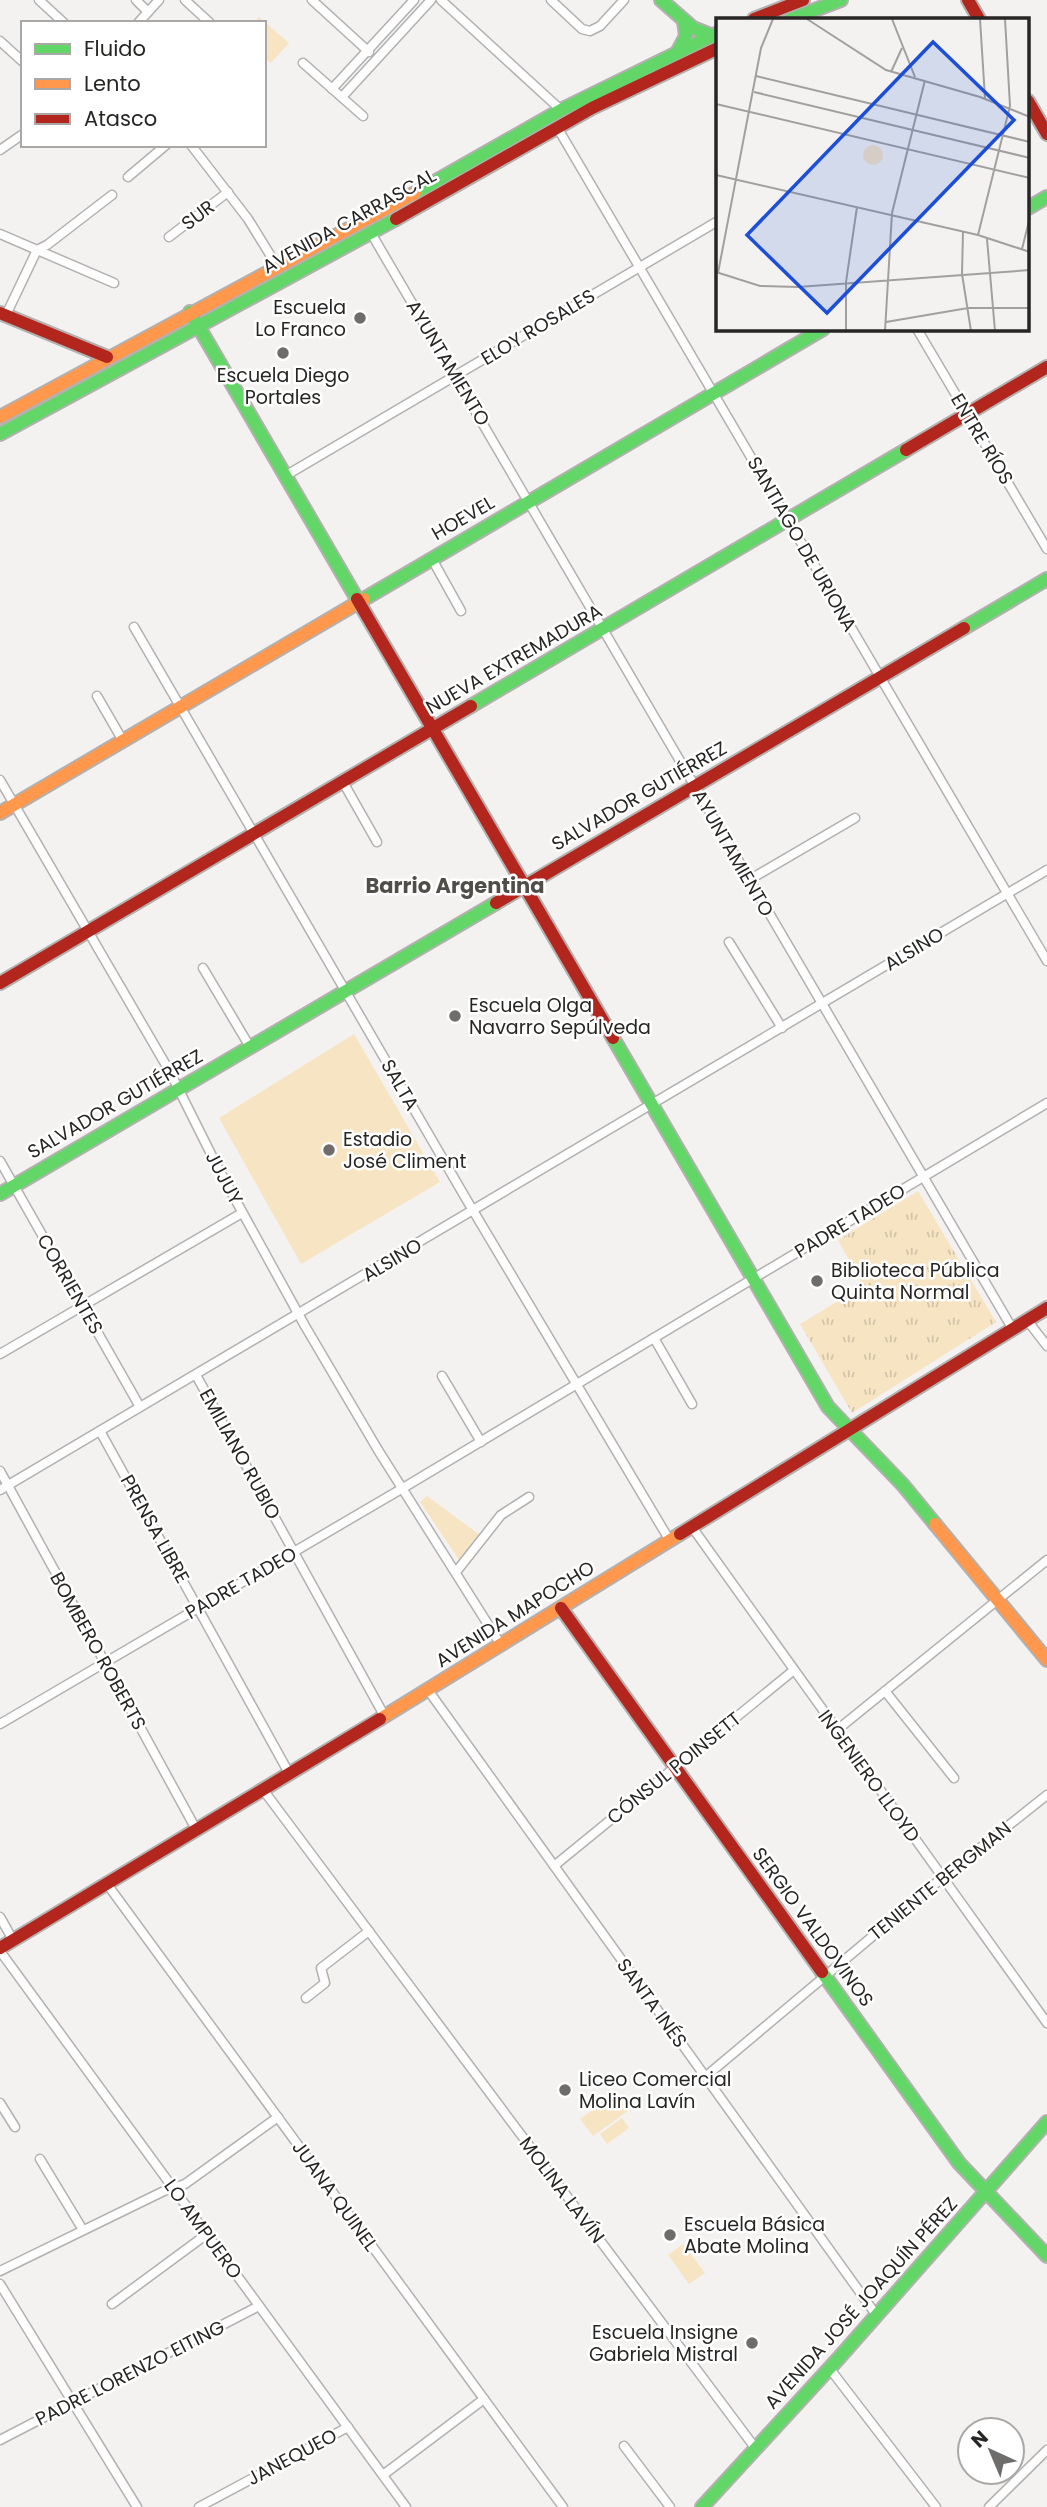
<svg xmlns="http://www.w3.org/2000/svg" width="1047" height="2507" font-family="Poppins,sans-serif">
<defs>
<pattern id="park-tufts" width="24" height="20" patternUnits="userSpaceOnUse" patternTransform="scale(1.75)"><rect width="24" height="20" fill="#f7e4c3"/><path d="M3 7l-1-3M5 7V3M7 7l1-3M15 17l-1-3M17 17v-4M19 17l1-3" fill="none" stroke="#d4c3a7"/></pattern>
</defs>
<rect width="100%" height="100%" fill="#f4f2f0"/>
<g fill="#f7e4c3">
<path d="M259 17 289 43 271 63 264 58V23H254Z"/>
<path d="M354 1034 440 1182 301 1264 219 1118Z"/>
<path d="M427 1496 480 1535 460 1561 420 1502Z"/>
<path d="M617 2092 629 2110 593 2136 580 2119Z"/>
<path d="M622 2118 629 2128 607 2144 600 2134Z"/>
<path d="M683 2244 705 2273 689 2284 668 2255Z"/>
</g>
<path fill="url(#park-tufts)" d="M918 1191 996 1322 852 1413 800 1324 863 1286 838 1240Z"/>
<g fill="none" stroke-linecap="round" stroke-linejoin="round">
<g stroke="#b3b1b0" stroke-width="11">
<g id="street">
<path d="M39 0 64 23"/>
<path d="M136 0 148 12"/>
<path d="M185 0 210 23"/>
<path d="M312 0 369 52"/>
<path d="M441 0 561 110"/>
<path d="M551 0 582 29 590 31 600 26 624 0"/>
<path d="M138 23 159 0"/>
<path d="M0 41 23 62"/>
<path d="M303 63 363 116"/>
<path d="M332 89 414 0"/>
<path d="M342 97 431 0"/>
<path d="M557 127 1047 961"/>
<path d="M191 145 248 219 277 266"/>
<path d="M0 150 23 134"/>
<path d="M128 177 166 145"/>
<path d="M371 233 1012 1328"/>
<path d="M0 234 114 283"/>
<path d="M169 237 228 192"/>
<path d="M6 315 37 250 47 245 112 195"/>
<path d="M917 329 1047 549"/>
<path d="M285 476 718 221"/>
<path d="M432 559 461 611"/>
<path d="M134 627 465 1197 670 1541"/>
<path d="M97 696 123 741"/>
<path d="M0 780 170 1072 218 1168 305 1326 378 1450 501 1645"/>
<path d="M343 782 377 842"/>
<path d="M749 880 855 818"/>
<path d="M729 942 782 1028"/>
<path d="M203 968 250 1047"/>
<path d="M0 1161 140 1407"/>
<path d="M1027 1320 1047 1346"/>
<path d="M654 1338 692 1404"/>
<path d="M0 1354 242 1213"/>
<path d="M196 1375 385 1717"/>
<path d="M442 1376 481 1442"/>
<path d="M100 1431 290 1775"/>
<path d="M0 1471 197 1831"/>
<path d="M0 1490 1047 870"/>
<path d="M692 1527 1047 2023"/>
<path d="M456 1572 501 1515 529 1497"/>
<path d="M428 1690 877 2316"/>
<path d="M885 1691 954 1778"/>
<path d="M0 1724 403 1488 1047 1103"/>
<path d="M837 1730 1047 1560"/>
<path d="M264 1791 756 2449"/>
<path d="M554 1866 794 1670"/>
<path d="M107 1884 563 2507"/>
<path d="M0 1917 13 1940"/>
<path d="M0 1951 406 2507"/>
<path d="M306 1998 325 1983 321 1968 369 1931"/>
<path d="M705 2077 936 1883 1047 1795"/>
<path d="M0 2103 15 2127"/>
<path d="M40 2159 83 2230"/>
<path d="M0 2271 164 2191 185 2184 278 2117"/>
<path d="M0 2284 137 2507"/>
<path d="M112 2304 207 2234"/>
<path d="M830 2369 936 2507"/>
<path d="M0 2440 259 2306"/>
<path d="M624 2446 670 2507"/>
<path d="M383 2475 484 2399"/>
<path d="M199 2507 348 2427"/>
<path d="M989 2507 1047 2450"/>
</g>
</g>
<g stroke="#b3b1b0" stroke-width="16">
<g id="fast">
<path d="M661 0 693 28 718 38"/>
<path d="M791 19 841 0"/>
<path d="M678 51 686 36 684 21"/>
<path d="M415 193 561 110 718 33"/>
<path d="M1028 208 1047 197"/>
<path d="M190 312 357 599"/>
<path d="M0 434 396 219"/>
<path d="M364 599 823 329"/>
<path d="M964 628 1047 579"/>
<path d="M471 706 906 450"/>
<path d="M613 1038 828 1407 903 1485 935 1524"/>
<path d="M0 1194 496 903"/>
<path d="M822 1972 959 2163 1047 2256"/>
<path d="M702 2507 838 2359 1047 2122"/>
</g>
</g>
<g stroke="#b3b1b0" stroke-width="16">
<g id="slow">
<path d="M0 417 415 193"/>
<path d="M0 813 364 599"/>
<path d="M935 1524 1047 1660"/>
<path d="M380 1719 680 1534"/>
</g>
</g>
<g stroke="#b3b1b0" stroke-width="16">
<g id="jam">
<path d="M968 0 979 19"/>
<path d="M754 19 803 0"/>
<path d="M1028 101 1047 134"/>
<path d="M396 219 592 108 718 48"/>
<path d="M0 313 107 357"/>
<path d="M906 450 1047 367"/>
<path d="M357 599 613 1038"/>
<path d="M496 903 964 628"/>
<path d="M0 983 471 706"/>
<path d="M680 1534 1047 1308"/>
<path d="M561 1608 822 1972"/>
<path d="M0 1948 380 1719"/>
</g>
</g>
<use href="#street" stroke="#fdfdfd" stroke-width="8"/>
<use href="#fast" stroke="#63d668" stroke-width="12"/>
<use href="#slow" stroke="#ff974d" stroke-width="12"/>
<use href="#jam" stroke="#b3261e" stroke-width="12"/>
</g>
<g fill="#6f6d6b" stroke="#fff" stroke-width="2.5">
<circle cx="360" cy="318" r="7"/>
<circle cx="283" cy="353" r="7"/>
<circle cx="455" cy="1016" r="7"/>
<circle cx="329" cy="1150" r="7"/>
<circle cx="817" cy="1281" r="7"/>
<circle cx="565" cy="2090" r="7"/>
<circle cx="670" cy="2235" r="7"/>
<circle cx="752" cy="2343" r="7"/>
</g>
<g text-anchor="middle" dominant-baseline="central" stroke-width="5" stroke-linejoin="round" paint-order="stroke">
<g font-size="19" fill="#272624" stroke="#fff">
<text transform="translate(198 215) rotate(-37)">SUR</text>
<text transform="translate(349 221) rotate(-29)">AVENIDA CARRASCAL</text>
<text transform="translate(538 327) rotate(-31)">ELOY ROSALES</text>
<text transform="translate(448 363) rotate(59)">AYUNTAMIENTO</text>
<text transform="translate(982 439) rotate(59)">ENTRE RÍOS</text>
<text transform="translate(463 518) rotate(-30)">HOEVEL</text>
<text transform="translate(802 544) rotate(60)">SANTIAGO DE URIONA</text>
<text transform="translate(514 659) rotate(-30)">NUEVA EXTREMADURA</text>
<text transform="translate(639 796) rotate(-30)">SALVADOR GUTIÉRREZ</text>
<text transform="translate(733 853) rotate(60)">AYUNTAMIENTO</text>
<text transform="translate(914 949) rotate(-31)">ALSINO</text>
<text transform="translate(400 1085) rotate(60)">SALTA</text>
<text transform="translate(115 1104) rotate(-30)">SALVADOR GUTIÉRREZ</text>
<text transform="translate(224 1178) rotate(62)">JUJUY</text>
<text transform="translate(850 1221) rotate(-31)">PADRE TADEO</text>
<text transform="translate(392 1260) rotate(-31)">ALSINO</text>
<text transform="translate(70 1284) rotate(60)">CORRIENTES</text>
<text transform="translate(240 1454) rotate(61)">EMILIANO RUBIO</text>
<text transform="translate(155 1529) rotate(61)">PRENSA LIBRE</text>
<text transform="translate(241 1583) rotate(-30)">PADRE TADEO</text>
<text transform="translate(515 1614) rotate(-32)">AVENIDA MAPOCHO</text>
<text transform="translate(98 1651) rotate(61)">BOMBERO ROBERTS</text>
<text transform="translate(674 1768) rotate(-39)">CÓNSUL POINSETT</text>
<text transform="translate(869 1776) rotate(54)">INGENIERO LLOYD</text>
<text transform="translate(940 1881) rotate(-39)">TENIENTE BERGMAN</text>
<text transform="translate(813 1927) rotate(54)">SERGIO VALDOVINOS</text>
<text transform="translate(652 2003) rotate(54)">SANTA INÉS</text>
<text transform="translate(562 2190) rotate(53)">MOLINA LAVÍN</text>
<text transform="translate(335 2196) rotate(54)">JUANA QUINEL</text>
<text transform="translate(203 2229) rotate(54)">LO AMPUERO</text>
<text transform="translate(861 2303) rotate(-48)">AVENIDA JOSÉ JOAQUÍN PÉREZ</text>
<text transform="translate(130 2373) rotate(-27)">PADRE LORENZO EITING</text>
<text transform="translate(292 2457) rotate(-28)">JANEQUEO</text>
</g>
<g font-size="19" fill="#272624" stroke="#fff" text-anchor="start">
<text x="346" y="307" text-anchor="end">Escuela<tspan x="346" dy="22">Lo Franco</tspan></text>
<text x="283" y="375" text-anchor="middle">Escuela Diego<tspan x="283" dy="22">Portales</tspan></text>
<text x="469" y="1005">Escuela Olga<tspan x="469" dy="22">Navarro Sepúlveda</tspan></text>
<text x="343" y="1139">Estadio<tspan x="343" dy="22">José Climent</tspan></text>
<text x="831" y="1270">Biblioteca Pública<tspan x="831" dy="22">Quinta Normal</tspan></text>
<text x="579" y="2079">Liceo Comercial<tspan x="579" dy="22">Molina Lavín</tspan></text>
<text x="684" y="2224">Escuela Básica<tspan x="684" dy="22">Abate Molina</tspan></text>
<text x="738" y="2332" text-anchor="end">Escuela Insigne<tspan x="738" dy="22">Gabriela Mistral</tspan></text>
</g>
<g font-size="21" font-weight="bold" fill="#504e49" stroke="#fff">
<text x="455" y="885">Barrio Argentina</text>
</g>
</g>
<g transform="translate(716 18)">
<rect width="313" height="313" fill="#f4f2f0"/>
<path d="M147 137a10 10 0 1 1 20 0a10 10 0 1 1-20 0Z" fill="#f7e4c3"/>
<path fill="none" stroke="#a2a09e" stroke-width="2" d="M91 1 170 52 264 79 314 99M176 1 199 59M264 1 269 80M175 54 186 30M40 58 314 124M38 74 314 140M0 86 314 160M0 157 262 217 314 234M247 214 246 256 255 313M262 217 294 88 289 1M271 221 279 313M306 231 314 199M0 254 44 268 82 269 314 252M2 255 45 30 57 1M170 304 252 290H314M130 313V264L141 189M169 313 176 195 209 62"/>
<path fill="#1d4ed8" fill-opacity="0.15" stroke="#1d4ed8" stroke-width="3.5" d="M217 24 298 102 111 295 31 217Z"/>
<rect width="313" height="313" fill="none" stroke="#272624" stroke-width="3.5"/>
</g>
<rect x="21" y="21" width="245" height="126" fill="#ffffff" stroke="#a9a8a7" stroke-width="2"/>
<rect x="35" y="44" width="35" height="10" fill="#63d668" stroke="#a9a8a7" stroke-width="2"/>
<text x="84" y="56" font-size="21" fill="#272624">Fluido</text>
<rect x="35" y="79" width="35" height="10" fill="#ff974d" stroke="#a9a8a7" stroke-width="2"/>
<text x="84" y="91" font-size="21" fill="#272624">Lento</text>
<rect x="35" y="114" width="35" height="10" fill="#b3261e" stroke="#a9a8a7" stroke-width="2"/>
<text x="84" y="126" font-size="21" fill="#272624">Atasco</text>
<g transform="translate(991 2451) rotate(316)"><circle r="33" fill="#ffffff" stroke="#a9a8a7" stroke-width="2"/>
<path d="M0-5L12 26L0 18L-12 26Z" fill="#6f6d6b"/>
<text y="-10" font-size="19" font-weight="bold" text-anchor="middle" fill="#272624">N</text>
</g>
</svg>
